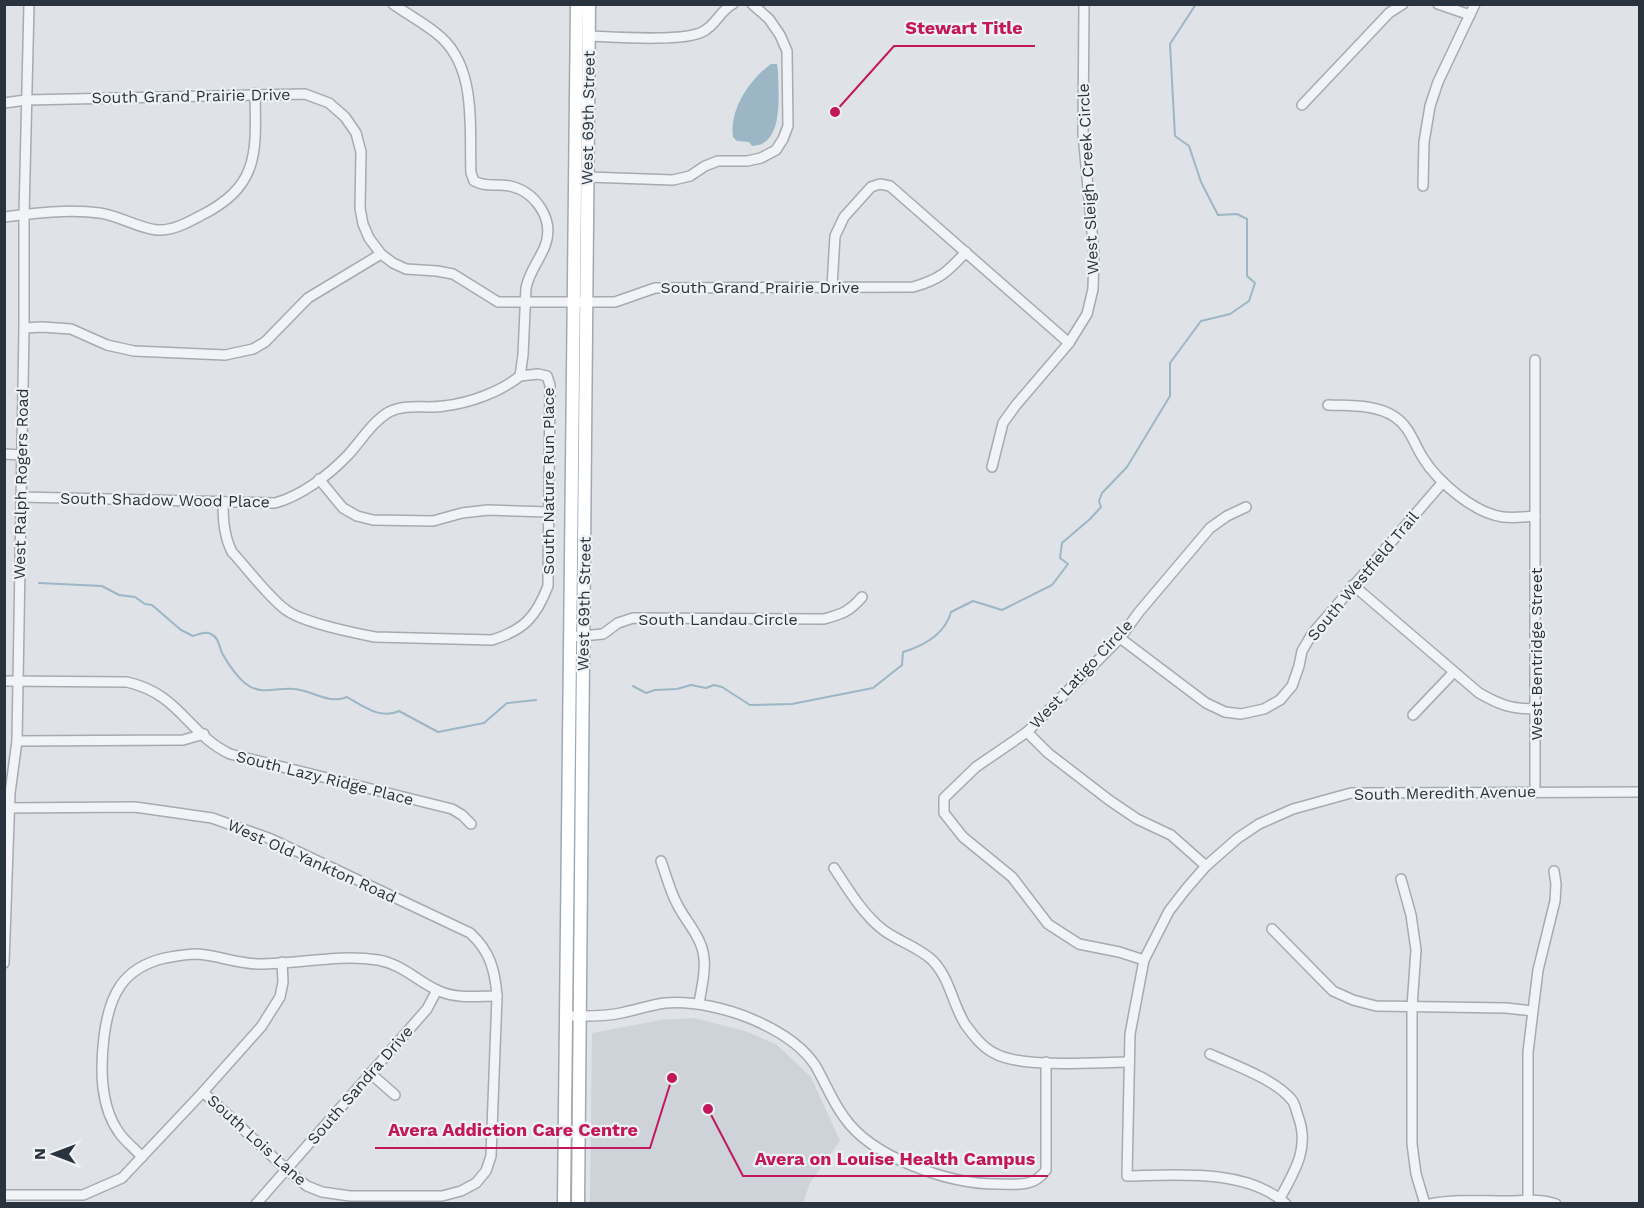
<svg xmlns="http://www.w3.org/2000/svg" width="1644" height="1208" font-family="'Work Sans',sans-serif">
<rect width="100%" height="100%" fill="#dfe3e7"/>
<path fill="#cdd3d9" d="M694 1018 745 1031 776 1044 811 1077 840 1141 810 1183 803 1203H590L592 1033 661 1020Z"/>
<path fill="#9cb6c5" d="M771 64H777L778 71C778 93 785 145 752 146L749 142 737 141 733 137C729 110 750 79 771 64Z"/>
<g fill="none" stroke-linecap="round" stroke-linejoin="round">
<g stroke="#9cb6c5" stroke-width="2">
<path d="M39 583 102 586 119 595 135 597 145 604 152 605 181 630 193 636C199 634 205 631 211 634 219 638 219 646 222 653 228 664 239 680 249 686 264 695 278 687 294 689 312 690 329 705 347 697 363 706 381 720 399 711L438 732 484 723 507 703 536 700"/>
<path d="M633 686 646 693 655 690 677 689 691 685 706 688 714 685 722 687 750 705 792 704 873 688 902 665 903 652C923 646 945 634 951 612L973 601 1002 610 1052 585 1068 564 1060 558 1062 543 1090 519 1101 507 1099 501 1102 493 1127 467 1170 396V363L1201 321 1230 314 1249 301 1255 283 1247 276V219L1237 214 1218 215 1201 182 1189 146 1175 136 1170 44 1196 4"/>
</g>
<g stroke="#a5abb1" stroke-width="12">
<g id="minor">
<path d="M393 4C407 14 422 22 436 33 478 65 469 127 471 173L474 181C488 188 496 183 510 186 536 192 555 220 545 246 539 261 529 272 526 288L523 355 520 376"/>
<path d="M1438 4 1470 15"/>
<path d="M590 36C614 37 683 42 702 32 716 26 720 10 733 4"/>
<path d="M4 103 26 100 305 94 329 103 345 117 356 133 361 152 360 208 363 224 369 238 381 254 393 263 406 269 437 271 453 274 498 302H615L655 288 913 287C941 279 947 272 966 252"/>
<path d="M1302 105 1389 13 1403 4"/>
<path d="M588 177 673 180 690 176 705 166 718 161H747L761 158 776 150 783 139 788 126 787 51 780 35 769 19 752 4"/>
<path d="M1423 186 1424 142 1430 106 1438 82 1475 4"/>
<path d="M4 217C35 213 69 209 100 213 120 216 138 228 157 230 172 231 187 223 200 216 260 186 256 153 255 93"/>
<path d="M832 287 835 236 844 217 871 187 880 184 890 186 1069 343"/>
<path d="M24 328 42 327 71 329 107 345 134 351 225 355 253 349 265 342 308 298 381 254"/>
<path d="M1535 360V792"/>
<path d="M1328 405C1350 406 1376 404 1395 417 1410 427 1414 444 1423 458 1438 482 1474 513 1503 517 1513 518 1525 517 1535 516"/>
<path d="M4 454 22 455"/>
<path d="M992 467 1003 423 1016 405 1069 343 1087 314 1093 289 1094 254 1083 133 1084 4"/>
<path d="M319 479 343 508 357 516 373 520 433 521 462 513 488 510 548 512"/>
<path d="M21 497 275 503C301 496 329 475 348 455 361 441 372 422 389 412 406 403 426 409 444 406 470 403 500 392 520 376"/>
<path d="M223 502C223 520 224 536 232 552 247 568 269 598 286 610 302 622 354 633 375 637L492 640C524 630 536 617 548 586L550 385 547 376 538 374 520 376"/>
<path d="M1353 585 1479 693C1500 705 1511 709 1536 709"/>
<path d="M571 637 603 634 618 623 633 618 824 619C842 614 849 612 862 597"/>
<path d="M1120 638 1206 703 1225 712 1241 714 1264 709 1280 700 1292 686 1299 666 1302 651 1312 634 1443 482"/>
<path d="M4 681 127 682C180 694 188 734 230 754L452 809 462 815 471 824"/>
<path d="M1413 715 1454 672"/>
<path d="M1027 732 1048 753 1109 800 1137 819 1171 835 1206 866"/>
<path d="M17 741 183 740 204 734"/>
<path d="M4 808 135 807 212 818 271 839 470 933C490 951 495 970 497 996L491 1156 486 1171 476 1183 461 1191 442 1196H350L322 1192 307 1186 286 1169 203 1092"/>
<path d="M661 861C666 875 670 891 677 904 686 922 702 937 704 958 706 973 701 989 699 1004"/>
<path d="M834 868C848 889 862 913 882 929 897 941 917 946 932 960 950 978 952 1003 965 1024 973 1035 982 1047 994 1053 1022 1069 1095 1062 1129 1062"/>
<path d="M1401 879 1411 915 1416 950 1412 1007V1144L1416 1174 1425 1204"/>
<path d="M1272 929 1333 991 1353 1000 1376 1006 1506 1008 1532 1011"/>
<path d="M1144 960 1119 952 1079 944 1048 924 1012 877 963 837 944 813V798L976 767 1027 732 1120 638 1139 612 1210 528 1227 516 1246 507"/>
<path d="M4 963 10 793 17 741 24 328V215L29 4"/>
<path d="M567 1016C584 1016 603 1017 621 1013 636 1010 650 1005 665 1003 692 1000 729 1009 754 1020 777 1030 801 1044 815 1065 825 1082 832 1101 844 1117 872 1158 949 1184 997 1184 1016 1184 1034 1188 1046 1170V1062"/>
<path d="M1210 1054C1234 1065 1274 1079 1291 1099 1295 1103 1296 1110 1298 1116 1310 1147 1295 1171 1280 1198"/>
<path d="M370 1073 395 1095"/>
<path d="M142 1157C135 1149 126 1142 120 1134 100 1107 100 1070 104 1037 109 996 122 968 165 958 176 956 186 954 197 954 218 955 237 964 260 964 299 964 338 954 378 960 402 964 417 981 439 991 457 999 478 996 497 996"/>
<path d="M4 1195H83L122 1178 203 1092 261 1027 280 997 283 982 282 962"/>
<path d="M256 1204 427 1009 437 990"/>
<path d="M1286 1204C1247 1168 1176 1175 1127 1176L1130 1034 1144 960 1169 911 1186 889 1206 866 1238 838 1259 824 1293 809 1351 793 1640 792"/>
<path d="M1430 1204C1455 1199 1480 1201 1505 1201 1522 1201 1540 1198 1556 1204"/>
<path d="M1528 1204V1052L1538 970 1555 901 1556 884 1554 871"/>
</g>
</g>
<g stroke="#9fa9b2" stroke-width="15">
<g id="major">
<path d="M564 1204 577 4"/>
<path d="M578 1204 589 4"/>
</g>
</g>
<use href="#minor" stroke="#f1f3f6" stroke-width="9"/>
<use href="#major" stroke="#fff" stroke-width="12"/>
</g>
<g text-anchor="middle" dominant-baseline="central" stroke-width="4.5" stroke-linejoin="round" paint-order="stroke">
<g font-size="16" fill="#29333d" stroke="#eef2f5">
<text transform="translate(191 96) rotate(-1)">South Grand Prairie Drive</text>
<text transform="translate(588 118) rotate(-89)">West 69th Street</text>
<text transform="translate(1088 179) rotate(-93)">West Sleigh Creek Circle</text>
<text x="760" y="287">South Grand Prairie Drive</text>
<text transform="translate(548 481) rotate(-90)">South Nature Run Place</text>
<text transform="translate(21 484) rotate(-89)">West Ralph Rogers Road</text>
<text transform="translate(165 500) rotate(1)">South Shadow Wood Place</text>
<text transform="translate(1363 576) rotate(-50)">South Westfield Trail</text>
<text transform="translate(584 604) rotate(-89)">West 69th Street</text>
<text x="718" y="619">South Landau Circle</text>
<text transform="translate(1536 654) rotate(-90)">West Bentridge Street</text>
<text transform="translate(1081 674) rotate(-47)">West Latigo Circle</text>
<text transform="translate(325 778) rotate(14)">South Lazy Ridge Place</text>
<text transform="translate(1445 793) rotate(-1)">South Meredith Avenue</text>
<text transform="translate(312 861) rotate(24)">West Old Yankton Road</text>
<text transform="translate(360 1085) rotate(-49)">South Sandra Drive</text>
<text transform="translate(257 1140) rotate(42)">South Lois Lane</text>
</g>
</g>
<path fill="none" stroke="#c2185b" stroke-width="2" d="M835 112L894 46H1035M672 1078L650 1148H375M708 1109L743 1176H1048"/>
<g fill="#c2185b" stroke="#eef2f5" stroke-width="2">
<circle cx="835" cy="112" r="6"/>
<circle cx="672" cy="1078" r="6"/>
<circle cx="708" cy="1109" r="6"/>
</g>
<g font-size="18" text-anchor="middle" font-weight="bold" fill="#c2185b" stroke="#eef2f5" stroke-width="4.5" stroke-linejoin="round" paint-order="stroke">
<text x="964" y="34">Stewart Title</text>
<text x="513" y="1136">Avera Addiction Care Centre</text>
<text x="895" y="1165">Avera on Louise Health Campus</text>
</g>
<rect width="1644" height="1208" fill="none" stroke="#29333d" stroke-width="12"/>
<g transform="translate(54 1154) rotate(270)" stroke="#eef2f5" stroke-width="4.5" paint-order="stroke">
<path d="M0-4.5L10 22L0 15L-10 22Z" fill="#29333d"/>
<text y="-9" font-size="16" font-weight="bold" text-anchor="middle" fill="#29333d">N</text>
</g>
</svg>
